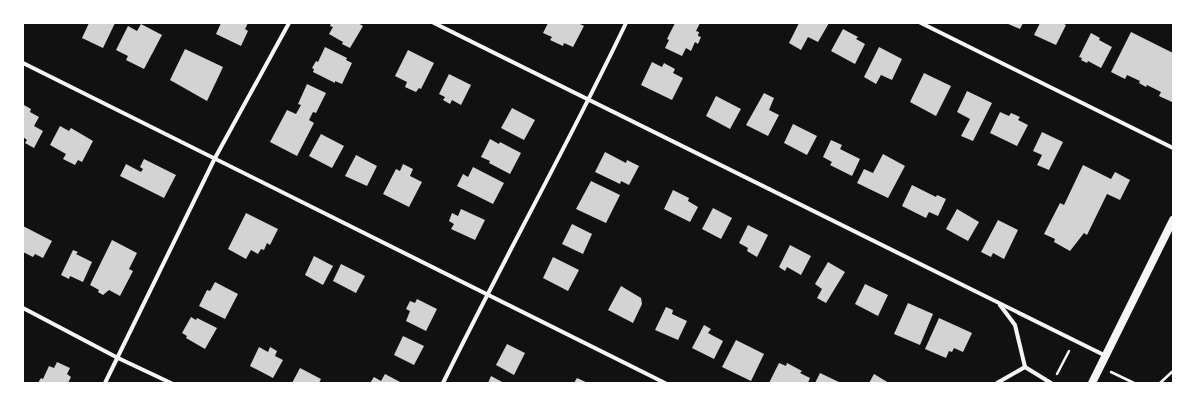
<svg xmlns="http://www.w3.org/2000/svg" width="1196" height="406" font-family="'Varela Round',sans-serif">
<rect width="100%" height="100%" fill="#111"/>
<g fill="#d3d3d3">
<path d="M89 23H115L103 48 82 38Z"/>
<path d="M221 23H248L245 29 248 31 241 46 216 34Z"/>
<path d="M331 23H358L363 26 350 48 342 44 343 42 329 34 333 27 330 26Z"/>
<path d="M548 23H578L584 26 573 47 564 43 563 46 550 40 552 37 543 33Z"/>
<path d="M675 23H700L696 31 699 32 698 36 701 37 698 44 695 42 691 51 686 48 682 56 665 48 669 40 667 39Z"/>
<path d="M799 23H829L818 42 808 37 801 50 789 43Z"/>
<path d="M1006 23H1023L1020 29Z"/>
<path d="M1040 23H1062L1066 25 1056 45 1034 35Z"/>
<path d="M141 24 162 35 144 69 126 60 128 56 116 50 128 26 137 31Z"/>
<path d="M843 29 858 37 856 39 865 44 855 64 831 51Z"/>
<path d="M1131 32 1173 53 1172 102 1159 96 1161 92 1147 85 1146 87 1139 83 1140 81 1127 75 1125 79 1111 72Z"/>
<path d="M1091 33 1100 38 1099 40 1112 47 1101 68 1088 61 1087 63 1081 60 1082 58 1079 57Z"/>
<path d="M325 47 347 58 346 60 352 63 342 84 335 81V83L313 72 314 69 312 68 316 61 318 62Z"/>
<path d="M879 47 902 59 892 80 881 75 876 84 864 77Z"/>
<path d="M185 49 223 67 207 101 170 80Z"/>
<path d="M408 50 434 63 421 89 419 88 416 92 405 87 407 82 395 76Z"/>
<path d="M652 62 662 67 664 63 675 69 673 73 683 78 672 100 641 85Z"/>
<path d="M924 73 951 86 936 116 910 102Z"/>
<path d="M449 74 471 85 461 105 452 100 450 104 443 100 445 97 439 94Z"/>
<path d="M307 84 326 93 316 113 313 112 309 120 314 123 297 156 270 142 287 110 296 114 301 105 298 104Z"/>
<path d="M967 91 992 103 973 141 961 136 970 119 957 112Z"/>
<path d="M764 93 774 98 769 110 779 115 768 136 746 125Z"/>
<path d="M716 96 741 109 730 129 706 116Z"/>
<path d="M24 105 31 109 30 112 39 117 34 126 43 131 34 148 25 143 27 140 23 137Z"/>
<path d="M512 108 535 120 524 140 501 128Z"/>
<path d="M1000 112 1009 116 1011 113 1020 117 1018 120 1028 125 1017 146 990 133Z"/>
<path d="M793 124 817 136 807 155 784 143Z"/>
<path d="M60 126 69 131 71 128 93 141 82 162 78 160 75 165 63 159 66 154 50 145Z"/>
<path d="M1042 132 1063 142 1049 170 1037 165 1042 155 1033 151Z"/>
<path d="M321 134 344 146 332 168 309 156Z"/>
<path d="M490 139 499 144 500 142 521 153 510 174 489 163 490 161 481 157Z"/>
<path d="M831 140 842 145 840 149 860 159 852 176 830 165 832 162 823 157Z"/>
<path d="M605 152 626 163 627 160 639 166 629 185 621 181 620 184 595 172Z"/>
<path d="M883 154 905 166 888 198 857 183 864 169 873 173Z"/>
<path d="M356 155 377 166 367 186 345 176Z"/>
<path d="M144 159 176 175 164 198 120 176 126 164 141 172 143 169 140 167Z"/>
<path d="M403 164 413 169 410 176 422 182 409 207 383 194 396 169 400 171Z"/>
<path d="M1083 165 1111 179 1115 172 1130 180 1120 200 1107 194 1087 235 1084 233 1070 251 1054 242 1055 239 1044 234 1060 203 1064 205Z"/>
<path d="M473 167 504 183 493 204 457 186 463 174 468 177Z"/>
<path d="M591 181 620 195 606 223 576 209Z"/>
<path d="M912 185 936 197 937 195 946 199 938 216 929 212 926 218 902 206Z"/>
<path d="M673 190 689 198 688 201 698 207 690 222 664 209Z"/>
<path d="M713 208 732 218 721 239 702 229Z"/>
<path d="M461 209 485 220 475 240 451 229 454 224 449 221 452 213 458 216Z"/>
<path d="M957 209 979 222 968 241 946 229Z"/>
<path d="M246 213 278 229 270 245 267 243 264 250 261 249 258 254 251 250 246 259 228 249Z"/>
<path d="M998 220 1018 230 1004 259 993 253 991 257 981 252Z"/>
<path d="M572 224 592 234 583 254 562 244Z"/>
<path d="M748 225 768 235 757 257 747 251 748 248 739 243Z"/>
<path d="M23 226 52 241 43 258 35 254 33 257 23 252Z"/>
<path d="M112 240 137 253 129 269 133 271 120 296 109 290 103 295 98 292 99 290 90 285Z"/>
<path d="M790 245 811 256 801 275 787 267 785 271 779 267Z"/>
<path d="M73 250 78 252 76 254 92 262 83 282 70 276 69 279 61 275Z"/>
<path d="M314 256 333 266 323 285 305 275Z"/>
<path d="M553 257 579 270 568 291 543 278Z"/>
<path d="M828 262 845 272 826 303 817 298 822 289 815 284Z"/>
<path d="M341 264 365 276 356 293 333 281Z"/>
<path d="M215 282 238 294 225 319 199 306 207 290 210 291Z"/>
<path d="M865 284 888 295 878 316 855 304Z"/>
<path d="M621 286 641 298 642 304 633 323 608 310Z"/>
<path d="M417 299 437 309 426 331 406 321 410 311 406 309 410 301 415 303Z"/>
<path d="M908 303 933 314 920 345 894 334Z"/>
<path d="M666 307 673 310 672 314 687 321 678 340 655 330Z"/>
<path d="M191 317 196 320 197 318 217 328 205 349 186 338 187 336 182 333Z"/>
<path d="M939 318 972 333 963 352 954 348 952 352 949 351 946 358 925 349Z"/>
<path d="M704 325 711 329 708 333 723 341 714 359 692 348Z"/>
<path d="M403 336 424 346 414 365 394 355Z"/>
<path d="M736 340 764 354 751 381 722 367Z"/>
<path d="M507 344 525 353 514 375 496 365Z"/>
<path d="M259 347 268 352 270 347 277 351 275 356 283 360 273 378 250 366Z"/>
<path d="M57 362 70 368 67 374 71 377 68 383H38L41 378 43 379 49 366 54 368Z"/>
<path d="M779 363 786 366 787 363 802 371 800 373 810 378 808 383H769Z"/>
<path d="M300 368 321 379 319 383H292Z"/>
<path d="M820 373 841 383H815Z"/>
<path d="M385 374 402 383H370L374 377 381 381Z"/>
<path d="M874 374 889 383H869Z"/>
<path d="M491 376 504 383H488Z"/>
<path d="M577 378 588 383H574Z"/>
</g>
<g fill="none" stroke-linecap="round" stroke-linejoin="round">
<g stroke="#f5f5f5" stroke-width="2.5">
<path d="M1111 372 1134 383"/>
<path d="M1057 374 1069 351"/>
<path d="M1160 383 1173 371"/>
</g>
<g stroke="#f5f5f5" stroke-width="4">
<path d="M434 23 1106 356"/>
<path d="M921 23 1173 148"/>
<path d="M23 63 665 383"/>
<path d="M1000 305 1015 325 1025 367"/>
<path d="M23 308 118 358 171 383"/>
<path d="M105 383 215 158 289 23"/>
<path d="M443 383C502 262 568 145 626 23"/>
<path d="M997 383 1025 367 1051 383"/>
</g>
<path stroke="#f5f5f5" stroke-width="8" d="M1092 383 1173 220"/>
</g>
<rect width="1196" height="406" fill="none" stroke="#ffffff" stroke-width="48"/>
</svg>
